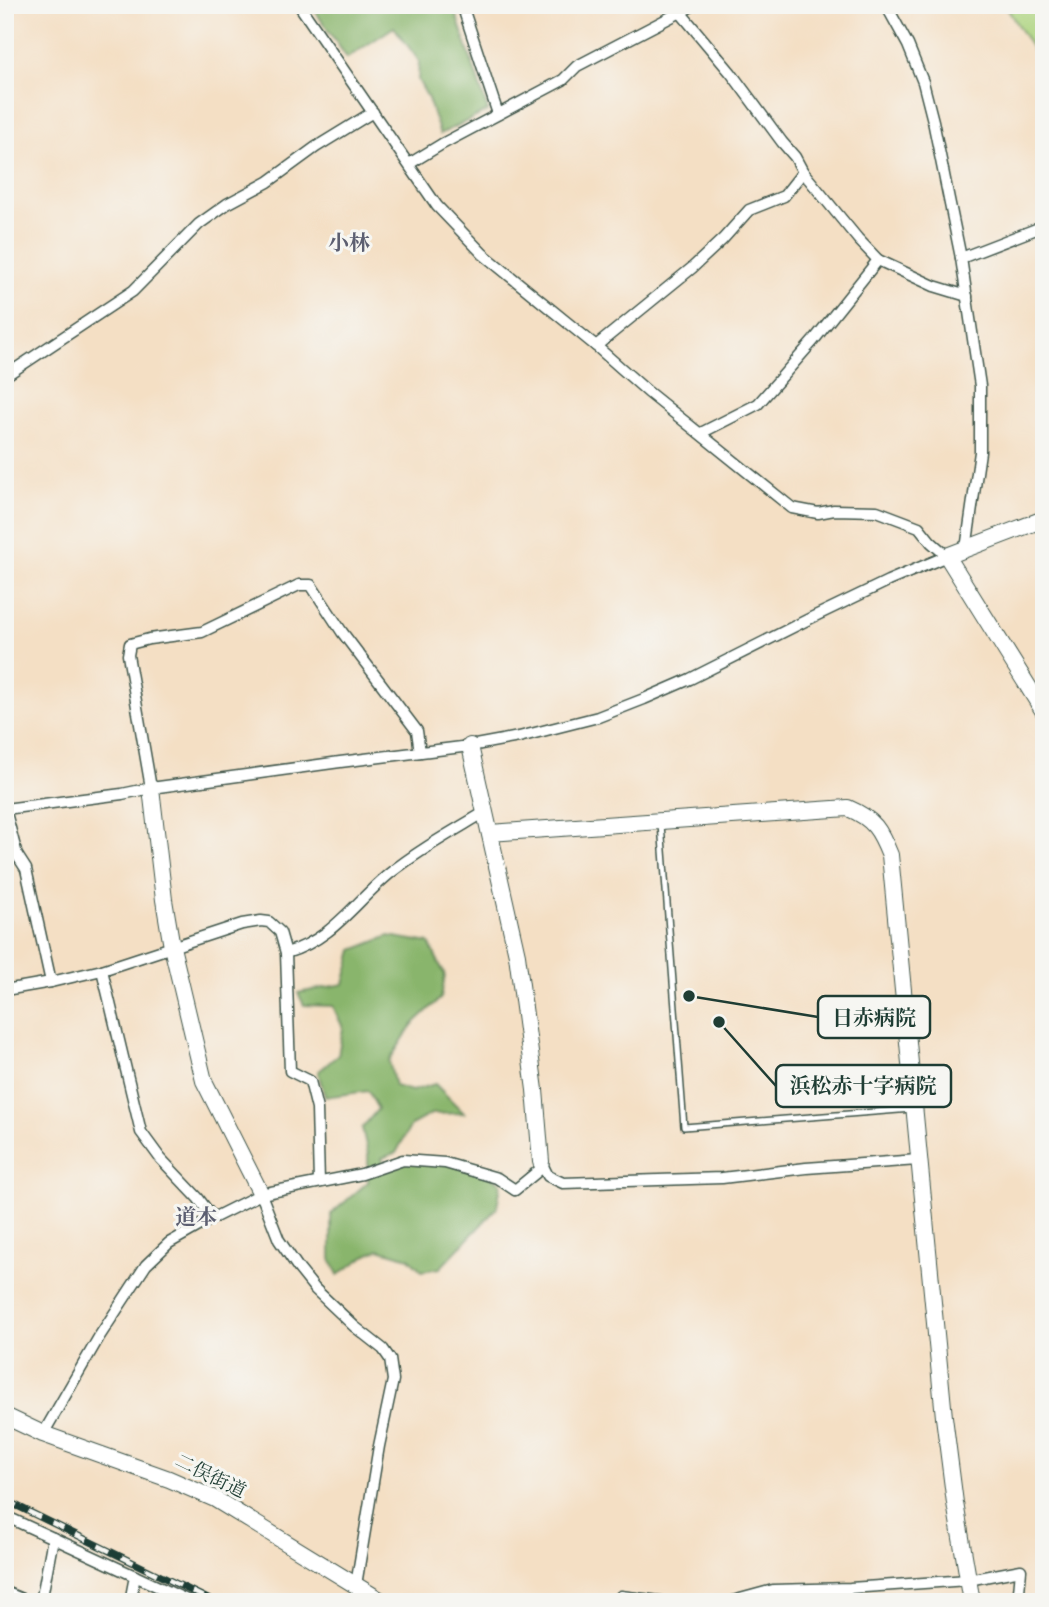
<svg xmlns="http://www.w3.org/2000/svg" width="1049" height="1607" font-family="'IM FELL English','Noto Serif JP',serif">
<rect width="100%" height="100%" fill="#f6f6f2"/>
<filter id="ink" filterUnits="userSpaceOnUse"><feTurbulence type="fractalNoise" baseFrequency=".0143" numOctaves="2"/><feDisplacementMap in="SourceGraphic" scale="14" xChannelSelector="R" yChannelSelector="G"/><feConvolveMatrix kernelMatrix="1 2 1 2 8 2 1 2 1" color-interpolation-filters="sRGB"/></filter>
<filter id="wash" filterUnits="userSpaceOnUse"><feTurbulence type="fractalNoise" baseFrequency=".00686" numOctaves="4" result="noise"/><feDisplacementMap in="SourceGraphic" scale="28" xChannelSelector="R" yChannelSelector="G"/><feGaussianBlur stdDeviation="1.57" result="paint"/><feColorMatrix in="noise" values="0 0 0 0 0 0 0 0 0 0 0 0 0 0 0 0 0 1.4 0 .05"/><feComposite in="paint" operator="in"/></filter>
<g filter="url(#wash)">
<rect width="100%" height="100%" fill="#f4dfc4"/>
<path fill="#acd37d" stroke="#668858" stroke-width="2" d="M1005 5H1044V51L1036 55Z"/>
<g fill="#89b56c" stroke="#547950" stroke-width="2">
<path d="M311 5H453L488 111 440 134 427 96 418 80 419 61 394 27 347 58Z"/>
<path d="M389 936 429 943 445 975 441 998 412 1025 389 1061 395 1086 412 1091 435 1084 464 1113 431 1114 411 1125 396 1153 382 1158 384 1167 431 1158 465 1160 501 1183 497 1208 440 1268 422 1271 409 1258 379 1249 365 1256 338 1275 331 1259V1214L368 1182V1154L362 1128 378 1109 368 1091 325 1097 318 1072 338 1055 343 1028 333 1006 304 1005 298 993 344 984 353 950Z"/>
</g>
</g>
<g filter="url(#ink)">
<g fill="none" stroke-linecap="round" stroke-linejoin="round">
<g stroke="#3f554a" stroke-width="8">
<path id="lane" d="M661 824 684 1127 912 1109"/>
</g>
<g stroke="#3f554a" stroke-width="13">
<g id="street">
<path d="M462 5 498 114"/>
<path d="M677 5 680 12 731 73 782 142 795 157 803 172 858 239 878 260 934 286 967 296"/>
<path d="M886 5 908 45 923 82 933 121 961 258 980 386V452L966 549"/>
<path d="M409 164 442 144 563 80 577 66 694 5"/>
<path d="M961 258 1044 226"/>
<path d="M596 346 692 268 723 239 749 210 784 196 803 172"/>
<path d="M5 376 133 291 199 224 227 204 268 182 316 147 373 112"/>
<path d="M701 433 758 404 814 340 878 260"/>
<path d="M151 788 128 655 130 644 149 639 202 632 299 585H311L342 632 417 731 420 752"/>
<path d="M286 953C333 939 353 904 389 874 419 850 452 832 485 812"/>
<path d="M102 970 141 1132 160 1158 198 1198 213 1218"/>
<path d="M51 982 26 869 17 855 5 809 122 794 151 788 340 762 470 746 519 737 598 717 644 699 690 679 813 617 888 581 947 556 931 542 919 527 877 511 834 510 818 513 792 508 648 392 596 346 483 254 437 206 299 5"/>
<path d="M5 990 51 982 102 970 242 924 261 921 269 922 280 932 286 953 290 1071 310 1081 317 1109 319 1182"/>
<path d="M541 1162 548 1176 563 1183 722 1178 806 1168 918 1160"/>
<path d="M261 1194 279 1240 299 1269 315 1289 355 1327 383 1349 390 1359 393 1380 379 1446 356 1585"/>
<path d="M43 1434 99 1337 146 1265 169 1243 213 1218 261 1194 362 1174 403 1160 445 1163 497 1178 515 1190 543 1167"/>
<path d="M5 1516 53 1538"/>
<path d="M5 1592 29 1602"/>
<path d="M41 1602 53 1538 191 1602"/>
<path d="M130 1602 135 1576"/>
<path d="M616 1602 621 1596 667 1602"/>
<path d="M729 1602 773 1590 850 1588 968 1580 1021 1570 1018 1602"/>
</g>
</g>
<g stroke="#3f554a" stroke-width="18">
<g id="secondary">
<path d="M1044 519 947 556 1044 712"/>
<path d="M470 746 517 955 535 1090 541 1162"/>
<path d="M151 788 164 900 172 947 204 1081 261 1194"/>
<path d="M490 833 848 808C874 819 880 830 890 855L944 1417 955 1503 972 1602"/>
<path d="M5 1416 43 1434 169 1479 215 1499 383 1602"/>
</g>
</g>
<use href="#lane" stroke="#fff" stroke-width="5"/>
<use href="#street" stroke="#fff" stroke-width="10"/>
<use href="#secondary" stroke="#fff" stroke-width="16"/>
<g stroke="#1f3d34" stroke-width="7">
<path id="rail" d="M5 1500 214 1602"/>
</g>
<use href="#rail" stroke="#f6f6f2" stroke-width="4.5" stroke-dasharray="13" stroke-linecap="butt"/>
</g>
</g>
<g text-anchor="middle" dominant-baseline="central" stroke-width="6" stroke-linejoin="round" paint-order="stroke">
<g font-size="19" fill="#1f3d34" stroke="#f6f6f2">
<text transform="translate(210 1477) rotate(26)">二俣街道</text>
</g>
<g font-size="21" font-weight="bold" fill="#5c5f71" stroke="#f6f6f2">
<text x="349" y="244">小林</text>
<text x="196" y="1218">道本</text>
</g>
</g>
<path fill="none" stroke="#1f3d34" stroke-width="2.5" d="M689 996L818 1017M719 1022L776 1086"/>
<g fill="#1f3d34" stroke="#f6f6f2" stroke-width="2.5">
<circle cx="689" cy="996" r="7"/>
<circle cx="719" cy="1022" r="7"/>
</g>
<g fill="#f6f6f2" stroke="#1f3d34" stroke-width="2.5">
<rect x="818" y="996" width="112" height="42" rx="7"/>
<rect x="776" y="1065" width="175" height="42" rx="7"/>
</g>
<g font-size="21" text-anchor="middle" font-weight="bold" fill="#1f3d34">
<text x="874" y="1025">日赤病院</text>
<text x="863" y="1093">浜松赤十字病院</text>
</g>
<rect width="1049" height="1607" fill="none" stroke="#f6f6f2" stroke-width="28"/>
</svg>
